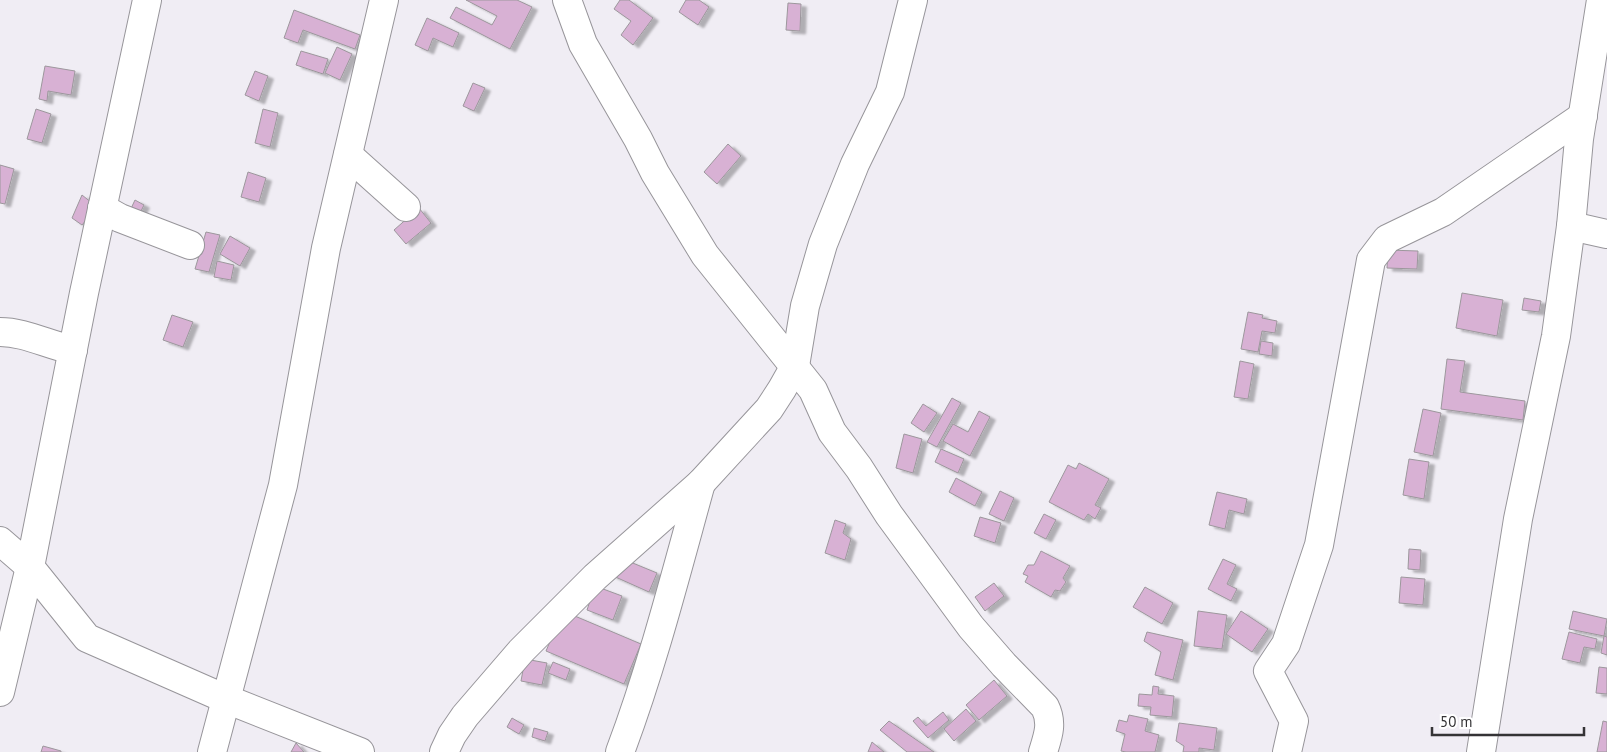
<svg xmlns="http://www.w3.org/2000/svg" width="1607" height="752" font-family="'PT Sans',sans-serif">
<defs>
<filter id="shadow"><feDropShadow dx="5.5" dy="3" stdDeviation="1" flood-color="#0004"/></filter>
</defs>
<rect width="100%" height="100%" fill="#f0edf4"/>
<g fill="#d8b1d4" stroke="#9c979c" filter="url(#shadow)">
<path d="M466 0H517L532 7 510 49 450 18 456 7 492 25 497 16Z"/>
<path d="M620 0H629L653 18 633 45 621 35 631 21 614 9Z"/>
<path d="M686 0H699L709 7 698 25 679 12Z"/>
<path d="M788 3 801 4 800 31 786 30Z"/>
<path d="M294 10 360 35 355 49 303 30 298 43 284 38Z"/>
<path d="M427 18 459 33 453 47 433 38 428 51 415 45Z"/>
<path d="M337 47 352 54 340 80 325 73Z"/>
<path d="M301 51 328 59 323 74 296 65Z"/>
<path d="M45 66 75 71 71 95 48 91 47 101 39 99Z"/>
<path d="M255 71 268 76 259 101 245 95Z"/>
<path d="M473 83 485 88 474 111 463 106Z"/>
<path d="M36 109 51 114 42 143 27 139Z"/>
<path d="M263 109 278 113 270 147 255 143Z"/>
<path d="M728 144 741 156 717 184 704 172Z"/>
<path d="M0 165 14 169 5 204 0 203Z"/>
<path d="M248 172 266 178 259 202 241 197Z"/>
<path d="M82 195 97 207 82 225 72 218Z"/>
<path d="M135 200 144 205 136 221 127 217Z"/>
<path d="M419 208 431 223 406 244 394 230Z"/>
<path d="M206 232 220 235 209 272 195 269Z"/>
<path d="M230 236 250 248 240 266 220 254Z"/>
<path d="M1388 250 1418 251 1417 269 1387 268Z"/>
<path d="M217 261 234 265 231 280 214 277Z"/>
<path d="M1462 293 1503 300 1497 336 1456 328Z"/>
<path d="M1524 298 1541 301 1539 312 1522 310Z"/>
<path d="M1248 312 1263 315 1262 318 1277 321 1275 333 1262 331 1258 352 1241 349Z"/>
<path d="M172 315 193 322 183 347 163 340Z"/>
<path d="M1261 341 1273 343 1272 356 1259 354Z"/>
<path d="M1447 359 1465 361 1460 392 1525 401 1523 420 1441 409Z"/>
<path d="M1240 361 1254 364 1248 399 1234 397Z"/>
<path d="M952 398 961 403 937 447 927 442Z"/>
<path d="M923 404 937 413 924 432 911 423Z"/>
<path d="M1423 409 1441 413 1433 456 1414 452Z"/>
<path d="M979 411 990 417 970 456 943 441 953 424 968 432Z"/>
<path d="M904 434 922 439 913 473 896 468Z"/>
<path d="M941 449 964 459 958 473 935 462Z"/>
<path d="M1409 459 1429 462 1424 499 1403 495Z"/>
<path d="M1079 463 1109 479 1095 505 1101 508 1095 519 1088 514 1084 520 1049 502 1068 465 1076 469Z"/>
<path d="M956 478 982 492 975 506 949 492Z"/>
<path d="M1000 491 1014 498 1004 521 989 514Z"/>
<path d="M1217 492 1247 499 1244 514 1229 510 1225 529 1209 525Z"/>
<path d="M1044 514 1056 520 1046 539 1034 533Z"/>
<path d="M980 517 1001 523 995 543 974 536Z"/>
<path d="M835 520 846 524 843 533 851 539 845 560 825 553Z"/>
<path d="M1409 549 1421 550 1420 570 1408 569Z"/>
<path d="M1041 551 1070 566 1063 578 1066 582 1060 591 1055 590 1051 597 1025 582 1028 576 1023 574 1028 565H1034Z"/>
<path d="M623 559 657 573 649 592 611 575Z"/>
<path d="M1223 559 1236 565 1227 584 1237 589 1231 601 1208 589Z"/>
<path d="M1401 577 1425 579 1423 605 1399 603Z"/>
<path d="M994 583 1004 596 985 611 975 597Z"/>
<path d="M595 586 622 596 613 620 587 610Z"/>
<path d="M1145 587 1173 603 1162 624 1133 607Z"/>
<path d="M563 611 641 644 624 684 546 651Z"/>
<path d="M1198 611 1227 615 1222 649 1194 646Z"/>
<path d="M1241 611 1268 629 1252 652 1226 634Z"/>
<path d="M1573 611 1607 619 1604 636 1569 629Z"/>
<path d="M1147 632 1183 640 1173 680 1155 675 1161 652 1144 641Z"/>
<path d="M1569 632 1597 639 1595 649 1584 647 1580 663 1562 659Z"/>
<path d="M1604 636 1607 637V655L1601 653Z"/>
<path d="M525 659 547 663 542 685 521 681Z"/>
<path d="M553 662 570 669 566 680 548 673Z"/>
<path d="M1599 667 1607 668V694L1596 693Z"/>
<path d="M994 680 1007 696 979 720 966 705Z"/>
<path d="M1153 686 1159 687 1158 694 1174 696 1172 717 1150 715 1151 707 1138 706 1139 694 1152 695Z"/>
<path d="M966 709 976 721 954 741 944 729Z"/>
<path d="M943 712 949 720 928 738 913 721 918 717 926 726Z"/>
<path d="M1129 715 1148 719 1145 731 1159 735 1155 752H1126L1121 751 1125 734 1116 731 1119 720 1127 722Z"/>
<path d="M512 718 524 725 519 734 507 727Z"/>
<path d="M889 721 934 752H907L880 730Z"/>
<path d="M1603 721 1607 722V752H1597Z"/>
<path d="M1179 723 1217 728 1214 750 1199 748V752H1183L1184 746 1176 741Z"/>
<path d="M534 728 548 732 545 741 532 737Z"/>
<path d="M872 742 884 752H868Z"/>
<path d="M296 743 304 752H291Z"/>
<path d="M43 746 61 751V752H41Z"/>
</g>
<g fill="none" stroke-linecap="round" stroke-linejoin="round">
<g stroke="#97959a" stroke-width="30">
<g id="minor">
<path d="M567 0 583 44 638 139 655 173 705 255 813 390 832 432 859 468 889 515 971 627 1004 665 1045 707C1053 723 1048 736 1043 752"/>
<path d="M348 155 406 207"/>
<path d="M102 208 120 218 190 245"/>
<path d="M1571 226 1607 234"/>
<path d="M0 332C25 332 48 345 73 350"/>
<path d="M0 541 30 567 87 638 226 699 360 752"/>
<path d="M0 692 30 567 84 293 147 0"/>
<path d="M212 752 283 485 326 248 384 0"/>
<path d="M444 752 452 735 465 716 521 651 595 577 701 483 769 409 782 389 795 366 805 306 823 244 855 164 890 92 913 0"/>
<path d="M620 752C653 664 676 573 701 483"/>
<path d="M1287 752 1294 721 1268 671 1286 644 1319 545 1371 260 1387 239 1443 212 1583 116"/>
<path d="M1481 752 1518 519 1556 336 1571 226 1579 139 1601 0"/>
</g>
</g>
<use href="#minor" stroke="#fff" stroke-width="28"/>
</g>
<path d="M1432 727v8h152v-8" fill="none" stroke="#343335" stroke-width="2.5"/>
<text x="1440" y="727" font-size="15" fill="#343335" stroke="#ffffff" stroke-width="4" paint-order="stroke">50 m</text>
</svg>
